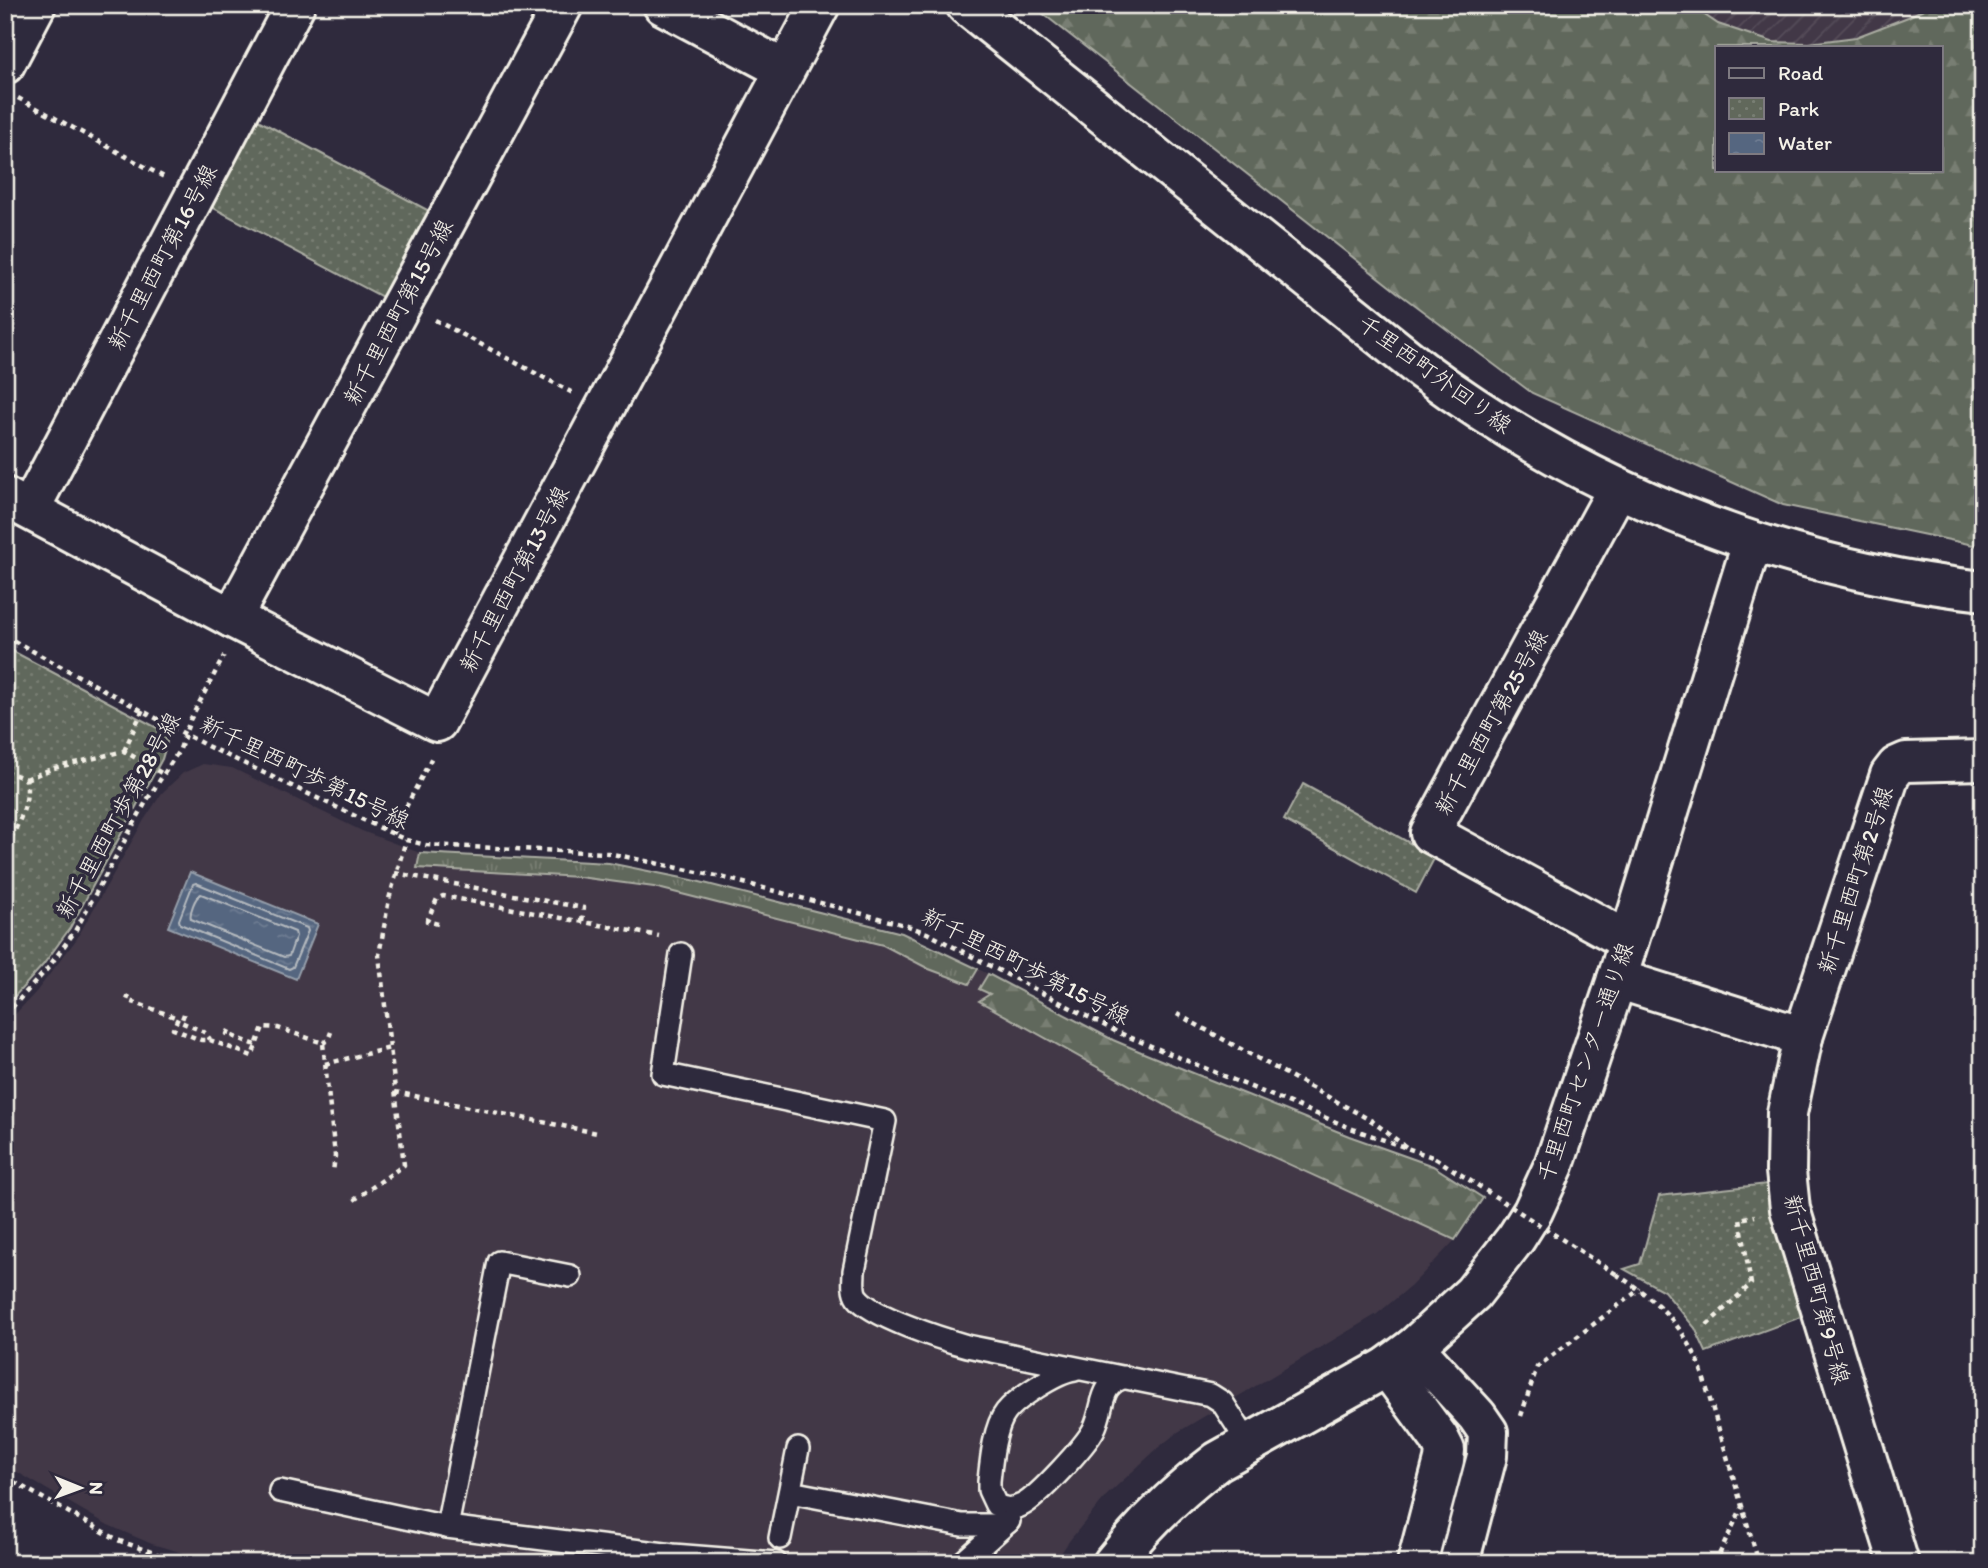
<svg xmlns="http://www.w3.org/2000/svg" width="1988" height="1568" font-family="Itim,'Klee One',sans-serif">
<defs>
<pattern id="industrial-furrows" width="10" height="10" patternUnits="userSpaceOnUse" patternTransform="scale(1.75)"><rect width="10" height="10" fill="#423847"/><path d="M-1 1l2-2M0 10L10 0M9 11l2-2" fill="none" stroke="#554c59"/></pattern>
<pattern id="grass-tufts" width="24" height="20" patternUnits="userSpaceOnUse" patternTransform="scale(1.75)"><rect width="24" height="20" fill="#61685b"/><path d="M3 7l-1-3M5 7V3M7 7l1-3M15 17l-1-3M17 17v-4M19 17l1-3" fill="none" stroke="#787e73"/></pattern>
<pattern id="forest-firs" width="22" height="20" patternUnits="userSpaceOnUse" patternTransform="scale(1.75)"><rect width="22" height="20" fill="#61685b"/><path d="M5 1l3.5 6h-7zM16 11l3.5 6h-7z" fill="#787e73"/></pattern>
<pattern id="park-dots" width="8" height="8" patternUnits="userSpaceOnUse" patternTransform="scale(1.75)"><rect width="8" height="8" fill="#61685b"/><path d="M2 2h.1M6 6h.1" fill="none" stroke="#787e73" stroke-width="1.8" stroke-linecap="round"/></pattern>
<pattern id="water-ripples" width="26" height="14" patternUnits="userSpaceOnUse" patternTransform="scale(1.75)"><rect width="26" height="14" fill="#556680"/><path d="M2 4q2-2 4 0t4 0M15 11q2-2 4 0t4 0" fill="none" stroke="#6e7c92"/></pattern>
</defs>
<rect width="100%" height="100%" fill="#2f2a3d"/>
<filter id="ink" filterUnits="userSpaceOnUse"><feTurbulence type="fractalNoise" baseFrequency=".0143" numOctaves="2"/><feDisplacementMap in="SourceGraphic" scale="14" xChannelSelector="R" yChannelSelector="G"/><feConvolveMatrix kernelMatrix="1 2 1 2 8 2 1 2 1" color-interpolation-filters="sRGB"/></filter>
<g filter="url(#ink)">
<path fill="#423847" d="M203 764 232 768 362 831 420 853 417 868 579 877 654 887 883 945 929 969 969 984 978 969 988 974 979 989 990 994 980 1001 1194 1121 1455 1240 1411 1286 1377 1314 1178 1432 1159 1447 1106 1496 1070 1540 1054 1563H218L152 1544 108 1525 5 1465V1025L36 992 76 940 144 820 162 793 183 773Z"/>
<path fill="url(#industrial-furrows)" d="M1550 5H1983L1941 47H1717V170L1766 220Z"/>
<path fill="url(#grass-tufts)" stroke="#aaaca2" stroke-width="2" d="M420 853 609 863 692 880 902 933 978 969 969 984 929 969 883 945 654 887 579 877 417 868Z"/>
<g fill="url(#forest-firs)" stroke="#aaaca2" stroke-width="2" fill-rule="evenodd">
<path d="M1032 5H1690L1718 24 1772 42 1809 43 1856 37 1908 17 1931 5H1983V547L1783 505 1532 393 1397 292ZM1717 47H1941V170H1717Z"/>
<path d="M988 974 1113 1040 1146 1054 1349 1136 1433 1166 1483 1198 1455 1240 1194 1121 979 1001 990 994 979 989Z"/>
</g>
<g fill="url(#park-dots)" stroke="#aaaca2" stroke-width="2">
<path d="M254 118 431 212 386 299 208 205Z"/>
<path d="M5 647 163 731 167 742 162 759 70 928 43 965 5 1007Z"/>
<path d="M1303 784 1435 857 1416 893 1284 820Z"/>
<path d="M1767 1184 1779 1241 1801 1317 1706 1352 1695 1328 1664 1291 1624 1269 1640 1264 1659 1196Z"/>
</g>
<path fill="url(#water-ripples)" stroke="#959eaa" stroke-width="2" d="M190 872 318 924 296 979 168 927Z"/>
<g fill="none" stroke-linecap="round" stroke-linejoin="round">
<g stroke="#b4b9be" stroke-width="2">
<path d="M196 883 307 928 308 931 293 967 289 969 180 924 179 920 193 884Z"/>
<path d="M201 894 295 932 296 936 289 956 284 957 191 919C189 913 195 897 201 894Z"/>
</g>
<g stroke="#f4f1e8" stroke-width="26">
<g id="service">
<path d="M681 954 663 1074 885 1121 854 1271C854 1279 852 1290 857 1297 872 1317 942 1339 967 1346L1211 1395 1222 1402 1249 1444"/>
<path d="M1075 1370C1057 1372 1017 1398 1006 1412 994 1427 991 1462 989 1481V1490L996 1505C1005 1509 1012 1510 1022 1505 1037 1498 1086 1445 1094 1429 1105 1407 1098 1384 1126 1377"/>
<path d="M280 1491 447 1527 673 1555 776 1563"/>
<path d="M790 1492 962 1525H994L1008 1522"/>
<path d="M447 1527 499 1262 570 1276"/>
<path d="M780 1538 798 1449"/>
<path d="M962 1563 1009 1521"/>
</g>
</g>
<g stroke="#f4f1e8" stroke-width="44">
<g id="minor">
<path d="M663 5 785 70"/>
<path d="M5 64 36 5"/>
<path d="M1618 488 1430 833 1627 940"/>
<path d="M5 497 232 618 437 722 820 5"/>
<path d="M30 509 295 5"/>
<path d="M232 618 563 5"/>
<path d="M1617 979 1803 1037 1787 1113 1786 1171 1790 1209 1899 1563"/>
<path d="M1803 1037 1890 775 1897 766 1906 762 1983 760"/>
<path d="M1414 1347 1477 1416 1488 1432 1487 1456 1459 1563"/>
<path d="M1387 1367 1439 1438 1445 1450 1444 1460 1417 1563"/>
</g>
</g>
<g stroke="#f4f1e8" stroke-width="44">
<g id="tertiary">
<path d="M966 5 1422 370C1590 494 1775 567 1983 591"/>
<path d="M1113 1563C1144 1524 1178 1491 1218 1461L1387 1367 1414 1347 1473 1293 1516 1238 1533 1211 1554 1165 1617 979 1752 543"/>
</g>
</g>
<g stroke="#f4f1e8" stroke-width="4.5" stroke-dasharray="5 5" stroke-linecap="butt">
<path d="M18 98 164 177"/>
<path d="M435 320 573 393"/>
<path d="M5 636 207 746 406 840 426 845 608 853 721 877 905 925 927 933 1117 1032 1353 1129 1435 1158"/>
<path d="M124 751 143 709"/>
<path d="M5 771 26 779C31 805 16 827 5 850"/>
<path d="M26 779 54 768 124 751 163 774"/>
<path d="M392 834 432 757"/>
<path d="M395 873 584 908 582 921"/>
<path d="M438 924 427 921 437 899 443 896 659 936"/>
<path d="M129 995 127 1000 178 1018 173 1029 201 1040H210L252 1056 263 1027 278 1028 323 1043 335 1156 333 1172"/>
<path d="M184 1014 181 1022 204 1032 210 1039"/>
<path d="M1177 1014 1372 1121 1406 1147"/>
<path d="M5 1015 48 968 75 931 147 800 180 749 190 720 224 656"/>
<path d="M229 1030 227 1034 256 1045"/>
<path d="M323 1043 328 1040 331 1032"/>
<path d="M325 1064 390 1048"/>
<path d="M395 1092 597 1133"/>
<path d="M354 1200 404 1165 379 955 389 899 406 840"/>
<path d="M1616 1274C1655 1299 1679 1320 1699 1363L1759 1563"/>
<path d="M1707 1325 1751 1284 1740 1219 1755 1216"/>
<path d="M1521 1416 1537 1367 1640 1289"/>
<path d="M5 1477 120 1541 182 1563"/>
<path d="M1715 1563 1742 1507"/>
</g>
<use href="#service" stroke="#2f2a3d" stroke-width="21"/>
<use href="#minor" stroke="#2f2a3d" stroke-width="38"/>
<use href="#tertiary" stroke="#2f2a3d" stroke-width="38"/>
<path stroke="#f4f1e8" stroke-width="4.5" stroke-dasharray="5 5" stroke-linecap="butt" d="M1435 1158 1616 1274"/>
</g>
</g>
<g text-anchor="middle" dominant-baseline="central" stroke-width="7" stroke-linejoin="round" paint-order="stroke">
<g font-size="23" fill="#f4f1e8" stroke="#2f2a3d">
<text transform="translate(162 257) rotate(-62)">新千里西町第16号線</text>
<text transform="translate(398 312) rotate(-62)">新千里西町第15号線</text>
<text transform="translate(1435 374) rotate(36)">千里西町外回り線</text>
<text transform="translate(514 579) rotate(-62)">新千里西町第13号線</text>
<text transform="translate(1491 722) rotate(-61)">新千里西町第25号線</text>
<text transform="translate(305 772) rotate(26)">新千里西町歩第15号線</text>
<text transform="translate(118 815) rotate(-61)">新千里西町歩第28号線</text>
<text transform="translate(1855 880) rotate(-72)">新千里西町第2号線</text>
<text transform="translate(1026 966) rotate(27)">新千里西町歩第15号線</text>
<text transform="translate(1585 1062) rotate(-71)">千里西町センター通り線</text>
<text transform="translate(1817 1289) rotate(75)">新千里西町第9号線</text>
</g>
</g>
<rect width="1988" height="1568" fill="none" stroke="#2f2a3d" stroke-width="28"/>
<rect x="14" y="14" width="1960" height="1540" fill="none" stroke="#f4f1e8" stroke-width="2.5" filter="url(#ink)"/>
<rect x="1715" y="46" width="228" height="126" fill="#2f2a3d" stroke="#7e7a81" stroke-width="2"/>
<rect x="1729" y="68" width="35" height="10" fill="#2f2a3d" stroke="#7e7a81" stroke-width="2"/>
<text x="1778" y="80" font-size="21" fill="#f4f1e8">Road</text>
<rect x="1729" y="98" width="35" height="21" fill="url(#park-dots)" stroke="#7e7a81" stroke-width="2"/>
<text x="1778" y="116" font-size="21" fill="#f4f1e8">Park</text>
<rect x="1729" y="133" width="35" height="21" fill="url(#water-ripples)" stroke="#7e7a81" stroke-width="2"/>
<text x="1778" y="150" font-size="21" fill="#f4f1e8">Water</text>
<g transform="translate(80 1488) rotate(91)" stroke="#2f2a3d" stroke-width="5" paint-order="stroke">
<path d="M0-5L12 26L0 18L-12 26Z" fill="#f4f1e8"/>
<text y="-10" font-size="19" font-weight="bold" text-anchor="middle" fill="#f4f1e8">N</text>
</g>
</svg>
